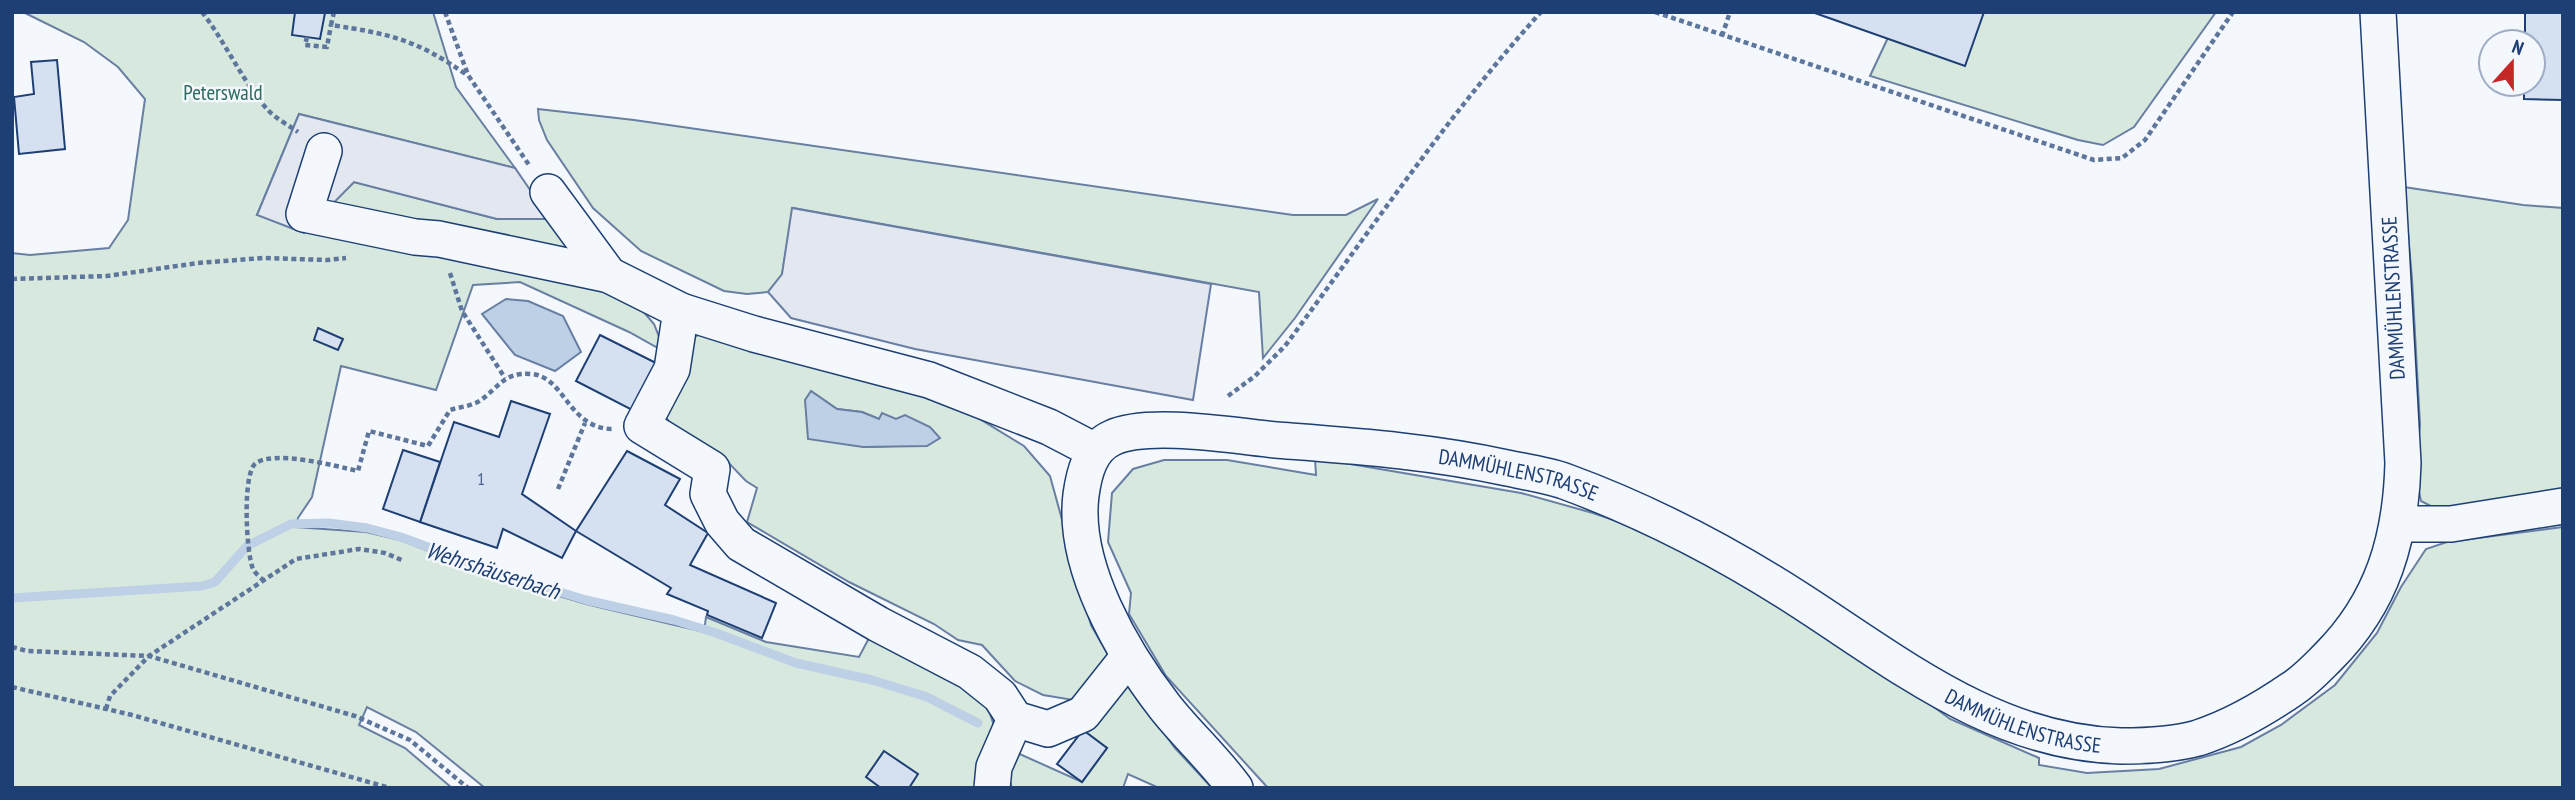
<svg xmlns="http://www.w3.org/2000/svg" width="2575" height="800" font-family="'PT Sans Narrow',sans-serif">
<rect width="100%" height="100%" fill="#f4f7fb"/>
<g fill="#d7e8df" stroke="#687fa3" stroke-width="2" fill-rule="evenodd">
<path d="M23 12H433L456 87 515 168 299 114 257 215 314 222 354 182 497 219H550L630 296 654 324 665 352 629 332 520 282 473 285 436 390 341 366 312 497 298 518 296 527 366 532 400 540 502 579 586 604 704 632 706 617 766 642 859 657 869 638 944 674 988 707 994 726 981 788H485L416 732 367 707 359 725 405 748 452 788H12V253L30 255 109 248 128 220 145 99 118 67 84 42Z"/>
<path d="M1900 12H2216L2134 127 2103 145 2078 140 1870 76Z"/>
<path d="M538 109 634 120 1293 215H1346L1378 199 1295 318 1263 358 1259 292 793 208 782 275 768 292 747 294 724 291 641 251 593 208 547 140 539 120Z"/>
<path d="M2404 187 2523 205 2563 208V499L2448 515 2421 501 2415 472 2420 425 2412 279Z"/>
<path d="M703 332 929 394 978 418 1024 446 1050 476 1091 625 1110 658 1175 748 1212 788H1159L1128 774 1123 788H1012L1008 775 1013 751 1082 782 1107 748 1083 730 1080 701 1043 695 1015 681 982 645 958 640 934 624 849 582 747 522 757 488 746 481 724 458 680 437 663 413 688 341ZM811 391 837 409 862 412 879 419H896L892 446 863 447Z"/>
<path d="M1315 458 1521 493 1593 513 1660 536 1888 673 1950 719 2039 758V765L2087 773 2159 769 2241 747 2281 725 2335 685 2377 633 2401 587 2426 549 2447 542 2563 527V788H1268L1166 676 1129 614 1131 593 1108 542 1112 493 1133 469 1164 460H1227L1316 475Z"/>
</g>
<g fill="#e3e8f0" stroke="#687fa3" stroke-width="2">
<path d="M299 114 515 168 550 219H497L354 182 304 233 257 215Z"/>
<path d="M792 208 1211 284 1193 400 915 349 791 318 768 292 782 274Z"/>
</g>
<g fill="#bed0e5" stroke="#687fa3" stroke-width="2">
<path d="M506 299 528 301 563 316 581 352 555 371 515 355 482 314Z"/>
<path d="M811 391 837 409 862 412 879 419 882 413 896 419 905 415 930 427 940 438 927 446 863 447 808 439 805 400Z"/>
</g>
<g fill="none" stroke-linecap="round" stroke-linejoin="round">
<path stroke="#bed0e5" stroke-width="9" d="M12 598 202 586 215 582 247 546 291 524 329 523 367 528 401 537 504 575 586 600 674 620 713 632 796 663 872 680 927 697 978 723"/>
</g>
<g fill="#d5e0f0" stroke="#1d3f73" stroke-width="2">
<path d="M295 12 325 13 320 39 292 35Z"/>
<path d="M1812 12H1984L1965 66Z"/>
<path d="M2525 12H2563V100L2524 99V84H2533V42H2525Z"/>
<path d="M57 60 65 149 19 154 14 97 34 94 31 62Z"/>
<path d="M318 328 343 339 338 350 314 340Z"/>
<path d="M600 335 660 365 636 412 576 381Z"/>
<path d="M511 401 550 414 522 494 576 531 562 558 503 529 497 548 420 522 454 422 499 437Z"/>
<path d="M403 450 440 462 420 522 383 509Z"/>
<path d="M627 451 680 479 665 505 708 533 690 565 776 603 762 638 707 615 708 611 667 594 671 588 576 531Z"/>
<path d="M1083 730 1107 748 1082 782 1057 764Z"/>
<path d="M884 751 918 774 909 788H881L866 777Z"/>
</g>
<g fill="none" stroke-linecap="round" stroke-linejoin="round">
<g stroke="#1d3f73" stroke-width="38">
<g id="minor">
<path d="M324 151 304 214 415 237 439 239 609 275 681 311 754 334 929 380 1049 427 1095 451"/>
<path d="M548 192 609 275"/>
<path d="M681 311 672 369 642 426 712 469 708 494 722 522 741 544 878 624 970 672 1000 696 1015 719 1048 729 1083 714 1129 656"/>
<path d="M2398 524H2451L2563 506"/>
<path d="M992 788 994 767 1015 719"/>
<path id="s1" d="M1235 788C1214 759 1187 735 1165 707 1123 653 1072 566 1081 495 1084 473 1090 448 1112 438 1148 421 1235 436 1276 440 1354 446 1431 451 1507 468 1526 472 1546 475 1564 481 1646 511 1725 552 1798 599 1899 664 1996 743 2121 746 2147 746 2173 745 2198 738 2232 727 2263 709 2292 689 2306 680 2317 668 2328 657 2383 602 2401 538 2403 463L2378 12"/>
</g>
</g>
<g stroke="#5e769c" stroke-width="4.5" stroke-dasharray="5 3.5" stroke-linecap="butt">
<path d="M202 12C226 43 241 79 267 109 275 118 288 125 298 132"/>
<path d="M334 12 331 25C391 34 417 40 467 75"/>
<path d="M445 12 468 75 529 165"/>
<path d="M1655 12 2094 160 2122 158 2145 140 2233 12"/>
<path d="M1722 36 1730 12"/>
<path d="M307 37 305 45 327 47 331 25"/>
<path d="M450 273 462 311 505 378"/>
<path d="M12 279 107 276 198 263 263 258 327 260 346 258"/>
<path d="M1228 396 1255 376 1285 346C1368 234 1447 116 1541 12"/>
<path d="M558 489 585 423"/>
<path d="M264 581C261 578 255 573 253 569 246 553 242 472 256 463 275 450 336 466 358 471L369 431 428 446 450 410C459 407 473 406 481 400 499 387 504 372 531 374 565 376 568 429 613 429"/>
<path d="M12 647 27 651 149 656 355 716 410 740 468 788"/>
<path d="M12 687 132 715 390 788"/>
<path d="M106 709 110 696 149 656 296 559 359 549 385 553 404 561"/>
</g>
<use href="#minor" stroke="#f4f7fb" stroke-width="35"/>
</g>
<g text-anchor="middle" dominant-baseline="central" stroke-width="5" stroke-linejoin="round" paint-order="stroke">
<g font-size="18" fill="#4b6792">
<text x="481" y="478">1</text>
</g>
<g font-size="21" fill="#2c6c60" stroke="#f4f7fb">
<text x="223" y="92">Peterswald</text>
</g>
<g font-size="21" fill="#1d3f73" stroke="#f4f7fb">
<text transform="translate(2393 298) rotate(-93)">DAMMÜHLENSTRASSE</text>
<text stroke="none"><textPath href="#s1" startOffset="819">DAMMÜHLENSTRASSE</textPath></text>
<text stroke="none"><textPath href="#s1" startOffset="1386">DAMMÜHLENSTRASSE</textPath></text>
</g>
<g font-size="23" font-style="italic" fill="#1d3f73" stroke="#f4f7fb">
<text transform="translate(493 570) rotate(18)">Wehrshäuserbach</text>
</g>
</g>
<rect width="2575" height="800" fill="none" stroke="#1d3f73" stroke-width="28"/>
<g transform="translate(2512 63) rotate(21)"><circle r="33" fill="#f4f7fb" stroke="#9eadc5" stroke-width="2"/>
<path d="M0-5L12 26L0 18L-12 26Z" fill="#c62828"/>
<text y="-10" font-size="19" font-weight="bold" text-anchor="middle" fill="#1d3f73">N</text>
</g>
</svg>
